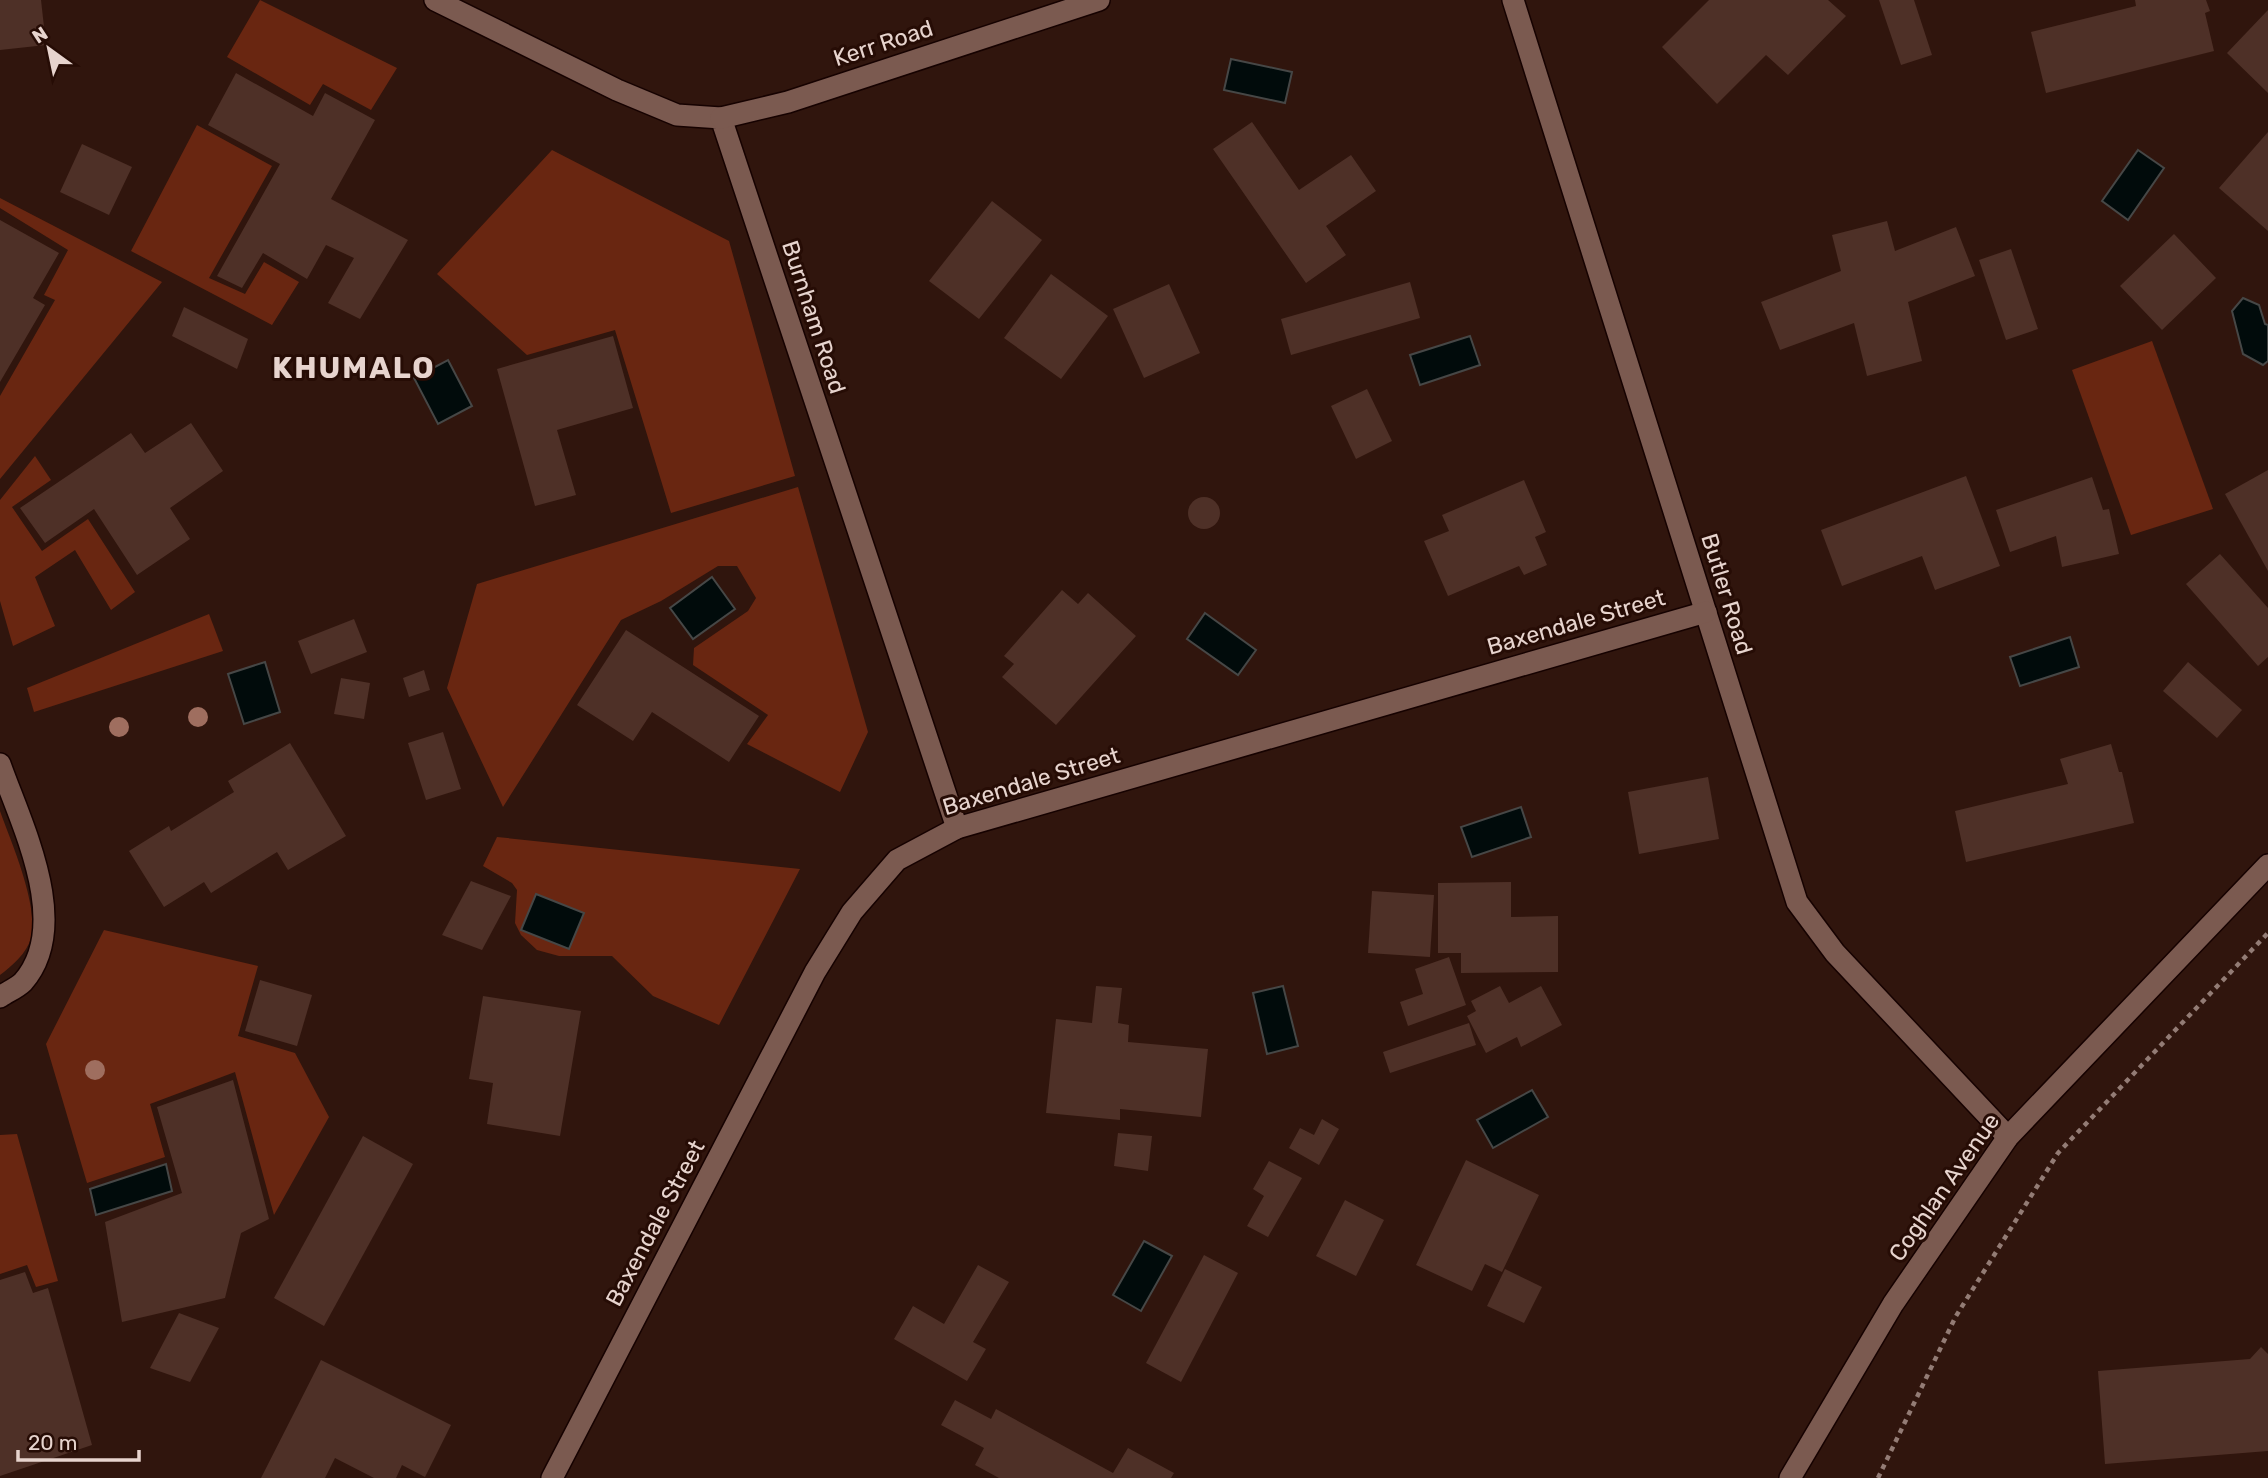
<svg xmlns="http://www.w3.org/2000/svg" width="2268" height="1478" font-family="Rubik,sans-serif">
<rect width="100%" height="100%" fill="#30150d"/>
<g fill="#692611">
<path d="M260 0 397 68 371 110 323 84 310 105 227 57Z"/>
<path d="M197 125 272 166 209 278 245 294 264 262 299 282 272 325 131 251Z"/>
<path d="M552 150 729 241 795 476 671 513 615 330 527 355 437 274Z"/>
<path d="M0 198 162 282 0 479V396L55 300 44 295 68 250 0 208Z"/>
<path d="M2152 341 2213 509 2131 535 2072 370Z"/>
<path d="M35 456 51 480 12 507 42 551 88 519 135 592 111 610 75 550 35 577 55 626 13 646 0 601V500Z"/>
<path d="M798 487 868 732 840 792 747 744 768 715 693 665 694 648 748 611 756 598 737 566H718L661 601 621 620 503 807 447 688 477 584Z"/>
<path d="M209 614 223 651 34 712 27 688Z"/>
<path d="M0 811C11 842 39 905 31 938 27 953 12 966 0 975Z"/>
<path d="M497 837 800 869 719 1025 653 996 612 956H559L537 950 521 935 515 923 517 890 512 883 483 866Z"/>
<path d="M104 930 258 966 238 1036 295 1053 329 1117 274 1215 235 1072 150 1104 165 1157 87 1183 46 1044Z"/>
<path d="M17 1134 58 1281 36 1287 27 1265 0 1274V1135Z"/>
</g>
<g fill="#010b0b" stroke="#464746" stroke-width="2">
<path d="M1231 59 1292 72 1285 103 1224 90Z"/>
<path d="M2138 150 2164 168 2128 220 2102 201Z"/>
<path d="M2243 298 2259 305 2265 324 2268 325V361L2263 365 2243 354 2232 311Z"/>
<path d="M1470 336 1480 365 1420 385 1410 355Z"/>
<path d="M448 360 472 406 438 424 414 378Z"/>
<path d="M712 577 735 609 693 639 670 608Z"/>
<path d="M1205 613 1256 650 1238 675 1187 639Z"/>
<path d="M2070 637 2079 667 2020 686 2010 657Z"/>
<path d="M265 662 280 712 244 724 228 674Z"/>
<path d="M1521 807 1531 837 1472 857 1461 827Z"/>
<path d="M536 894 584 913 569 949 521 930Z"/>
<path d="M1283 986 1298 1046 1267 1054 1253 993Z"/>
<path d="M1532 1090 1548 1117 1493 1148 1477 1120Z"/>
<path d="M166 1164 172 1191 96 1215 90 1189Z"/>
<path d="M1144 1241 1172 1256 1141 1311 1113 1295Z"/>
</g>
<g fill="#4e3027">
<path d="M0 0H41L46 45 0 50Z"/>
<path d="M1709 0H1828L1846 16 1788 75 1766 55 1717 104 1662 47Z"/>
<path d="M1879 0H1914L1932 55 1901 65Z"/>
<path d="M2135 0H2206L2210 11 2205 13 2214 51 2046 93 2031 32 2136 6Z"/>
<path d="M2268 10V93L2227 53Z"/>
<path d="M236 73 313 116 325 93 375 120 331 199 408 240 360 319 328 303 354 258 326 245 307 279 263 253 242 288 217 276 280 164 208 125Z"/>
<path d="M1252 122 1299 190 1351 155 1376 191 1326 226 1346 255 1306 283 1213 149Z"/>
<path d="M2268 132V231L2219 188Z"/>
<path d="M82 144 132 167 109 215 60 192Z"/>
<path d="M992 201 1042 240 979 319 929 281Z"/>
<path d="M0 220 59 253 33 298 45 305 0 382Z"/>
<path d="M1887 221 1895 251 1956 227 1975 276 1908 302 1922 361 1867 376 1854 323 1780 350 1761 302 1841 271 1832 235Z"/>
<path d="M2174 234 2216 278 2162 330 2120 286Z"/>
<path d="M2011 249 2038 329 2006 340 1979 260Z"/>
<path d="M1051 274 1108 316 1061 379 1004 338Z"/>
<path d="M1410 282 1420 318 1291 355 1281 319Z"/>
<path d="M1169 284 1200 353 1144 378 1113 309Z"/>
<path d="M184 307 248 339 237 369 172 336Z"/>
<path d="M613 336 633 408 557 430 576 495 535 506 497 369Z"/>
<path d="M1367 389 1392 441 1356 459 1331 406Z"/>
<path d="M191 423 223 471 170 508 190 539 137 575 94 509 45 543 20 508 131 433 145 453Z"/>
<path d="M2268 470V571L2225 494Z"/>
<path d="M1966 476 2000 566 1935 590 1922 556 1842 586 1821 530Z"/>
<path d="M2092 477 2103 510 2109 509 2119 554 2062 567 2056 536 2010 552 1996 510Z"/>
<path d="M1524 480 1546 532 1535 537 1547 565 1524 575 1519 566 1448 596 1424 541 1449 531 1442 515Z"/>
<circle cx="1204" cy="513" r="16"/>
<path d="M2220 554 2268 608V657L2258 666 2186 584Z"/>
<path d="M1062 590 1078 604 1088 593 1136 636 1056 725 1002 677 1014 664 1004 656Z"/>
<path d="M354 619 367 652 311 674 298 641Z"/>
<path d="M626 630 759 716 729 762 652 712 633 741 577 705Z"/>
<path d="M2188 662 2242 710 2217 738 2163 691Z"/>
<path d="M424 670 430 690 409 697 403 678Z"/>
<path d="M341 678 370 683 364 719 334 714Z"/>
<path d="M443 732 461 789 426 800 408 743Z"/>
<path d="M290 743 346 836 288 870 277 852 211 893 204 882 164 907 129 851 169 826 171 831 234 792 228 781Z"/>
<path d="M2111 744 2119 772H2122L2134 823 1966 862 1955 811 2068 784 2060 759Z"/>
<path d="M1708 777 1719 839 1639 854 1628 792Z"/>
<path d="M471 881 511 896 482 950 442 935Z"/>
<path d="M1511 882V917L1558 916V972L1461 973V953H1438V883Z"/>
<path d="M1372 891 1434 895 1430 957 1368 953Z"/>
<path d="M1449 957 1466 1005 1408 1026 1400 1002 1423 994 1415 969Z"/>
<path d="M260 980 312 995 297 1046 245 1031Z"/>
<path d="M1096 986 1122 988 1118 1023 1129 1025 1128 1042 1208 1049 1201 1117 1120 1109V1120L1046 1113 1056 1019 1092 1023Z"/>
<path d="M1500 986 1509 1003 1541 986 1562 1025 1521 1047 1517 1037 1486 1053 1467 1016 1476 1011 1471 1001Z"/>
<path d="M483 996 581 1011 560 1136 487 1124 493 1083 469 1079Z"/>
<path d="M1469 1023 1476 1045 1390 1073 1383 1052Z"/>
<path d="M233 1080 269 1219 241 1233 225 1298 122 1322 105 1222 182 1193 157 1107Z"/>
<path d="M1322 1119 1339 1129 1319 1165 1289 1148 1300 1128 1314 1135Z"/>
<path d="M1118 1133 1152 1136 1148 1171 1114 1166Z"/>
<path d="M363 1136 413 1164 324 1326 274 1298Z"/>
<path d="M1466 1160 1539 1195 1502 1272 1485 1264 1472 1291 1416 1265Z"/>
<path d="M1269 1161 1302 1178 1268 1237 1247 1226 1264 1196 1253 1189Z"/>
<path d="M1345 1200 1384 1220 1356 1276 1316 1256Z"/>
<path d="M1204 1255 1238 1273 1181 1382 1146 1363Z"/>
<path d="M978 1265 1009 1282 973 1342 986 1349 967 1381 894 1339 913 1306 944 1324Z"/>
<path d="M1505 1269 1542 1287 1524 1323 1487 1306Z"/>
<path d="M25 1272 33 1293 48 1288 92 1445 0 1476V1280Z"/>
<path d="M179 1313 219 1328 190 1382 150 1368Z"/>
<path d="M2261 1347 2268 1354V1451L2105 1464 2098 1371 2250 1359Z"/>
<path d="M321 1360 451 1425 425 1477 402 1465 396 1478H374L335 1458 325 1478H261Z"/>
<path d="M955 1400 991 1419 996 1409 1113 1473 1128 1448 1174 1473 1171 1478H999L975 1465 984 1448 941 1425Z"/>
</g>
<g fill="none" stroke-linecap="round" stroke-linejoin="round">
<g stroke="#160200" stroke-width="24">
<g id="street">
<path d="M435 0 617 90 677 115 721 118 957 828"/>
<path d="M1513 0 1797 902 1835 953 2008 1137"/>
<path d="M721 118 788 102 1099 0"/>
<path d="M0 764C21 824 73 925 23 982 17 988 7 992 0 997"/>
<path d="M552 1478 815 972 852 912 897 860 957 828 1706 612"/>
<path d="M1790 1478 1893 1304 2008 1137 2268 865"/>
</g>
</g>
<path stroke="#937c75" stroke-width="4.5" stroke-dasharray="5 5" stroke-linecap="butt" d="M1878 1478 1956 1316 2058 1153 2268 933"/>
<use href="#street" stroke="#7b5a50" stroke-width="21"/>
</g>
<g fill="#9f6e5f">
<circle cx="198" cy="717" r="10"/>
<circle cx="119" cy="727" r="10"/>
<circle cx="95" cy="1070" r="10"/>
</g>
<g text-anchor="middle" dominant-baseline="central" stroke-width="6" stroke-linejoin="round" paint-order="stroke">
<g font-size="23" fill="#e7d4ce" stroke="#260c05">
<text transform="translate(883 43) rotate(-18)">Kerr Road</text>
<text transform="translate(814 317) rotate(72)">Burnham Road</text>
<text transform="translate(1727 594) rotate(73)">Butler Road</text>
<text transform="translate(1576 622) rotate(-16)">Baxendale Street</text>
<text transform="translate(1031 781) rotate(-17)">Baxendale Street</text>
<text transform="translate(1944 1187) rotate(-55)">Coghlan Avenue</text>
<text transform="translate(655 1223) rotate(-62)">Baxendale Street</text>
</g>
<g font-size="30" font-weight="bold" letter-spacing="2" fill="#e7d4ce" stroke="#260c05">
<text x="354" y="368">KHUMALO</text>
</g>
</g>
<g transform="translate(49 49) rotate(327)" stroke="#260c05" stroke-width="5" paint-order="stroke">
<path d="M0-5L12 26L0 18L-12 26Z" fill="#e7d4ce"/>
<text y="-10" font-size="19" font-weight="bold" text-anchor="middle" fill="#e7d4ce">N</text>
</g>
<path d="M18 1450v10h121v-10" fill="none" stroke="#e7d4ce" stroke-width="3.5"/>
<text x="28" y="1450" font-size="21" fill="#e7d4ce" stroke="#260c05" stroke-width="5" paint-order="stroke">20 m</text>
</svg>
